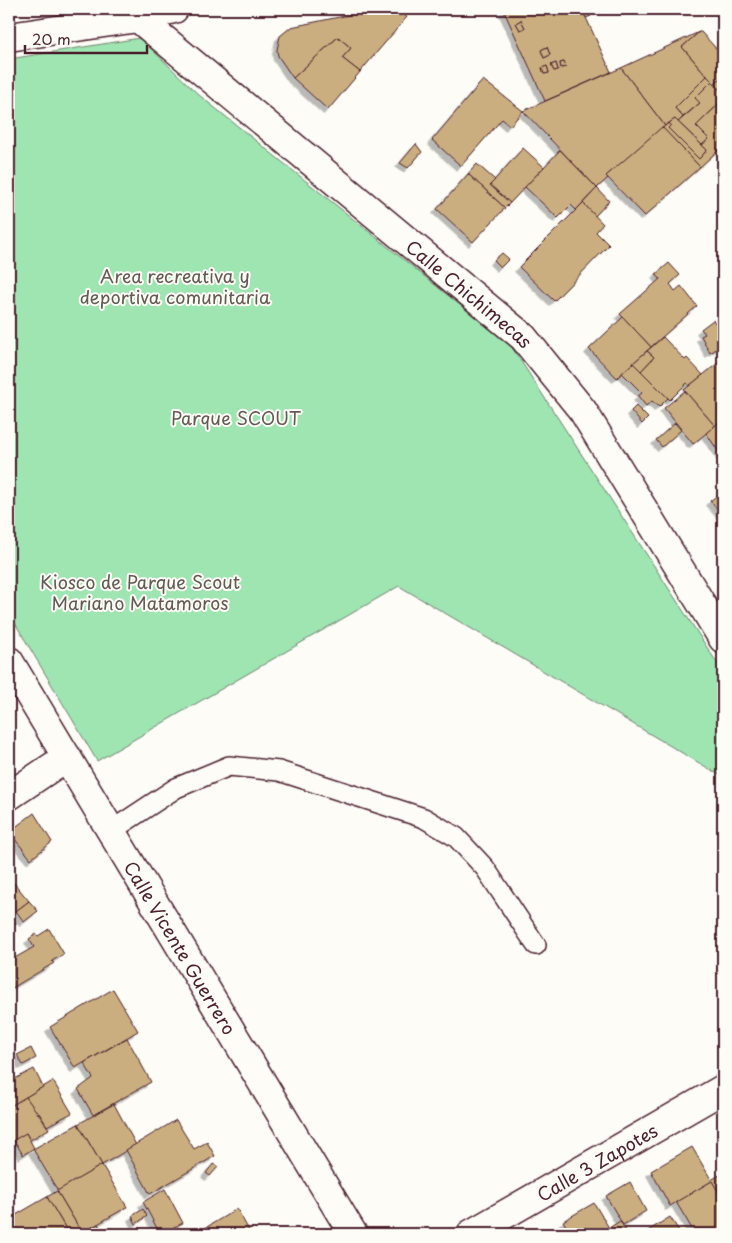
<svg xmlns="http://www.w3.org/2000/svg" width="732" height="1243" font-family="'Playpen Sans',sans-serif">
<defs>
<filter id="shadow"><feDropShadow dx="-4.5" dy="4.5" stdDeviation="0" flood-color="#0004"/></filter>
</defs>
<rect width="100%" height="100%" fill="#fdfcf7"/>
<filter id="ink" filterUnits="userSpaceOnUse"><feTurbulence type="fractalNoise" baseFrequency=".02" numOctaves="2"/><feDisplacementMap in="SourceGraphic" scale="10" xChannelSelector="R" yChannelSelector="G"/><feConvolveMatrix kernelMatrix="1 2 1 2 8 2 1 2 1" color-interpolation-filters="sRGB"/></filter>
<g filter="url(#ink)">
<path fill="#9ee5b2" stroke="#74826e" d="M140 38 199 95 511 346 723 672V777L399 586 97 761 9 613V59Z"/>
<g fill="#caae80" stroke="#4a1f2b" fill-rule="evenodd" filter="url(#shadow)">
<path d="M378 9H395L407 17 360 72 342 58 351 48 338 37 293 78 278 56 277 50 280 36 291 27Z"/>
<path d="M503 9H582L611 72 545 101ZM521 20 525 28 520 30 516 23ZM547 47 550 55 544 58 541 50ZM564 62 566 67 561 68 560 63ZM556 63 558 70 554 71 551 65ZM547 66 549 73 544 74 542 68Z"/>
<path d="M582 9H588L591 16 586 18Z"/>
<path d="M521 20 525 28 520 30 516 23Z"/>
<path d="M699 32H701L723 56V76L714 84 682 47Z"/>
<path d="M699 32 682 47 707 76 675 108 683 117 678 122 675 119 665 126 621 68Z"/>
<path d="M338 37 351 48 342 58 360 72 328 110 293 78Z"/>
<path d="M547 47 550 55 544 58 541 50Z"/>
<path d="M564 62 566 67 561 68 560 63Z"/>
<path d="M556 63 558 70 554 71 551 65Z"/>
<path d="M547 66 549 73 544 74 542 68Z"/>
<path d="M621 68 665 126 606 176 608 178 597 188 523 111Z"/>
<path d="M707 76 712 81 695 98 700 103 683 117 675 108Z"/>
<path d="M723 76V93L714 84Z"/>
<path d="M483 80 523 111 510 126 502 119 461 166 432 140Z"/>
<path d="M712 81 723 93V100L696 126 709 139 702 145 678 122 700 103 695 98Z"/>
<path d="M723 100V146L700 167 662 128 669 123 671 125 668 128 699 159 707 150 702 145 709 139 696 126Z"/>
<path d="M675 119 707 150 699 159 668 128 671 125 669 123Z"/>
<path d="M662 127 700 167 645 216 606 176Z"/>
<path d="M416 144 422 152 408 168 400 163Z"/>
<path d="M523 148 544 167 510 203 490 185Z"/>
<path d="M560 150 597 188 576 210 571 205 558 218 525 187Z"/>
<path d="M477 164 495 180 490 185 510 203 505 208 468 174Z"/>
<path d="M468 174 505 208 473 242 437 209Z"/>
<path d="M597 188 609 201 595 216 583 203Z"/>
<path d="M583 203 603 224 596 232 609 245 554 301 519 267Z"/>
<path d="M502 253 509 259 501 267 494 260Z"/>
<path d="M669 263 680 275 670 284 675 291 681 286 697 306 651 347 620 314 660 279 656 274Z"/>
<path d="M623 317 651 347 617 378 589 349Z"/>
<path d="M713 320 717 325 721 323 723 326V345L710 353 701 336 705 334 701 329Z"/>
<path d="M663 337 685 360 687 358 703 375 689 386 687 383 670 400 641 371 654 357 647 351Z"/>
<path d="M647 351 654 357 641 371 633 363Z"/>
<path d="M723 359V419L715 426 684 390Z"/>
<path d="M633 363 668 398 659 407 652 401 646 406 638 396 642 393 622 373Z"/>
<path d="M685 391 715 426 693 444 664 408Z"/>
<path d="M636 406 648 418 642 424 631 411Z"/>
<path d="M723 419V458L706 433Z"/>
<path d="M675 423 681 430 662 447 656 440Z"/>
<path d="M723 491V515L710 501Z"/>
<path d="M34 813 52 842 31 859 9 832Z"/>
<path d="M9 877 29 901 16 911 11 906 9 907Z"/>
<path d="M29 901 38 911 24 922 16 911Z"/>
<path d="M9 915 16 923 9 930Z"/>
<path d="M49 929 64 954 52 961 54 963 9 990V952L13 959 34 947 29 939 36 934 38 936Z"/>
<path d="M113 989 138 1031 75 1068 50 1027Z"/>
<path d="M9 1036 15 1047 9 1050Z"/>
<path d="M127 1038 151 1082 93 1115 78 1089 93 1078 84 1063Z"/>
<path d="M31 1048 36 1058 23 1065 17 1055Z"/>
<path d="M34 1069 43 1087 9 1107V1078L11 1081Z"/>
<path d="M53 1081 72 1113 47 1126 39 1113 37 1114 26 1097Z"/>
<path d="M26 1097 49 1129 30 1140 26 1133 9 1146V1107Z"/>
<path d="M114 1104 136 1145 102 1165 78 1124Z"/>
<path d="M176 1120 194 1149 207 1142 215 1156 150 1194 126 1150Z"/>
<path d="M78 1124 102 1165 58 1191 33 1149Z"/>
<path d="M26 1133 34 1148 23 1155 14 1140Z"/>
<path d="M692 1147 712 1181 670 1206 651 1171Z"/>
<path d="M9 1163 13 1170 9 1173Z"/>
<path d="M213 1164 218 1167 210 1176 206 1173Z"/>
<path d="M102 1165 127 1207 82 1233 57 1191Z"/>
<path d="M723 1173V1200L711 1180Z"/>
<path d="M712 1181 723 1200V1234H695L676 1202Z"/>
<path d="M630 1182 646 1211 623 1225 606 1196Z"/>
<path d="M165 1189 183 1223 160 1234 143 1202Z"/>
<path d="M57 1191 82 1233 80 1234H69L47 1197Z"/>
<path d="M47 1197 69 1234H9V1219Z"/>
<path d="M594 1203 609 1228 620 1221 628 1234H571L563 1221Z"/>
<path d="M143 1209 147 1216 136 1224 132 1216Z"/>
<path d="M237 1209 251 1234H195Z"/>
<path d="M670 1217 681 1234H643Z"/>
<path d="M98 1224 103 1233 110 1229 112 1234H80Z"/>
<path d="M139 1228 142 1234H128Z"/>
</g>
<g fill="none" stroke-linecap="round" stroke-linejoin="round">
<g stroke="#4a1f2b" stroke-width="22">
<path id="service" d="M111 831 176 788 229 766 279 771 424 818 456 837 485 868 536 945"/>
</g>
<g stroke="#4a1f2b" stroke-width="31">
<g id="minor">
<path id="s1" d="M138 18 523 337 583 411 723 639"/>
<path d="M9 796 67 757"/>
<path id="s2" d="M471 1234 723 1089"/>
</g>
</g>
<g stroke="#4a1f2b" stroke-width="31">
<path id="tertiary" d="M9 37 138 18 174 9"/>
</g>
<g stroke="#4a1f2b" stroke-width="31">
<g id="secondary">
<path id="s3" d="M9 661 353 1234"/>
</g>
</g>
<use href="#service" stroke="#fdfcf7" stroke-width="19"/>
<use href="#minor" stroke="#fdfcf7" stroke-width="28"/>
<use href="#tertiary" stroke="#fdfcf7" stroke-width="28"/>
<use href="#secondary" stroke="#fdfcf7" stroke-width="28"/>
</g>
</g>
<g text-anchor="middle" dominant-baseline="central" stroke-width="4" stroke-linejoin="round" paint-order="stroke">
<g font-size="18" fill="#635a54" stroke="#fdfcf7">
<text x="175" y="275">Area recreativa y<tspan x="175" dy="21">deportiva comunitaria</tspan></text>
<text x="236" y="417">Parque SCOUT</text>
<text x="140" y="581">Kiosco de Parque Scout<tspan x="140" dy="21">Mariano Matamoros</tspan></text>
</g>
<g font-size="18" fill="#4a1f2b" stroke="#fdfcf7">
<text stroke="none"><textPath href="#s1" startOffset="431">Calle Chichimecas</textPath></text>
<text stroke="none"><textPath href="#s3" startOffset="334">Calle Vicente Guerrero</textPath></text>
<text stroke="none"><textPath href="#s2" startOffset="145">Calle 3 Zapotes</textPath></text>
</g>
</g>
<rect width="732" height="1243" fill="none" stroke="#fdfcf7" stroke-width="30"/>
<rect x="15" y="15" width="702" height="1213" fill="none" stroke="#4a1f2b" stroke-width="2" filter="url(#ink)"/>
<path d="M25 45v8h122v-8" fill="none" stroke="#4a1f2b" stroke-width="2.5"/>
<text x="32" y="45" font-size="15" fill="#4a1f2b" stroke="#fdfcf7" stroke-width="4" paint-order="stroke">20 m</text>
</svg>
